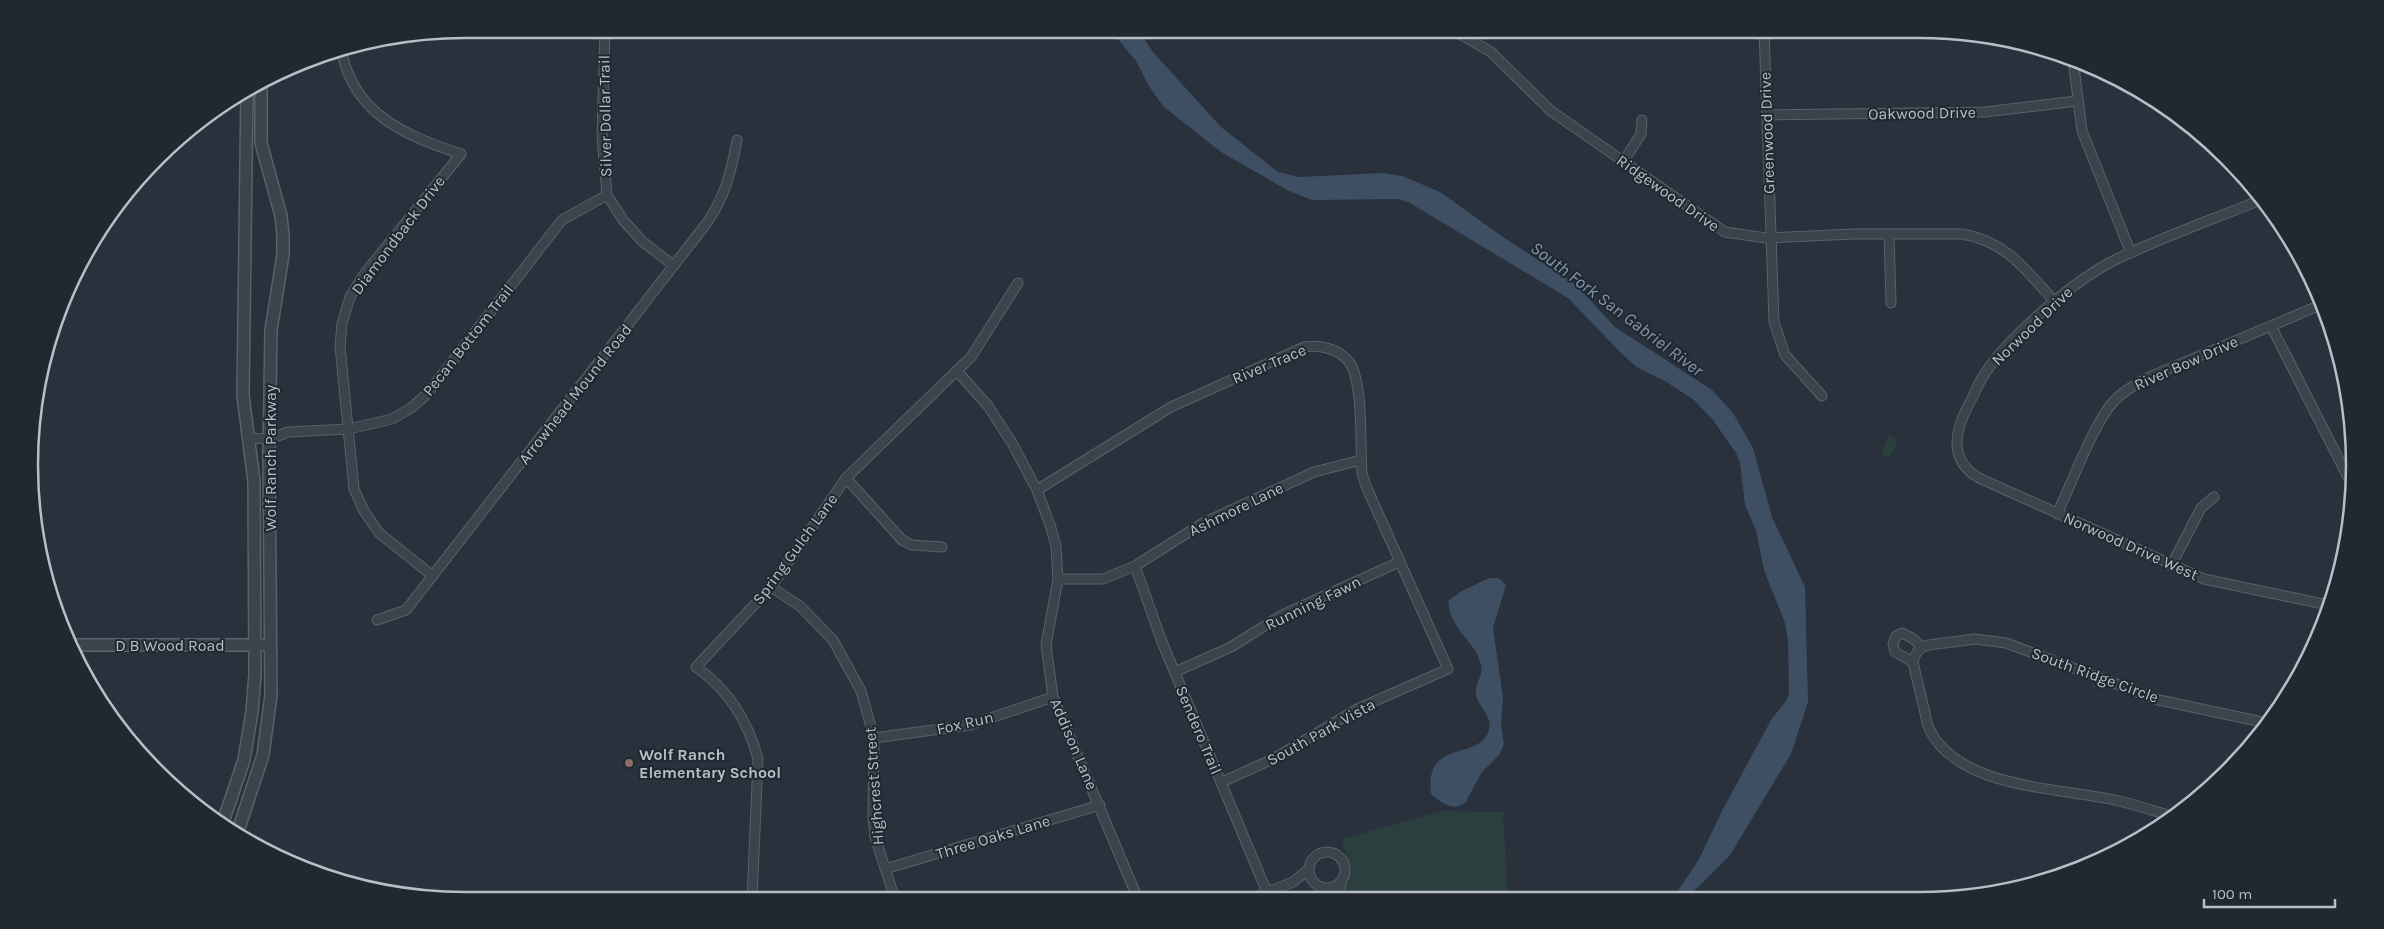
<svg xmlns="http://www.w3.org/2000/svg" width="2384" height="929" font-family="Karla,sans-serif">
<rect width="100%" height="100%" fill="#28313c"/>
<g fill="#2c3f3f">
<path d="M1889 435 1898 439 1890 458 1881 454Z"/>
<path d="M1442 811 1503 812 1508 898H1346L1345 880 1349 867 1342 839Z"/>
</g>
<g fill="#3f4f63">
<path d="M1102 29H1138L1152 51 1221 127 1278 172 1299 177 1383 173 1402 176 1440 192 1503 237 1576 285 1615 327 1712 390 1733 413 1753 448 1772 517 1805 587 1808 702 1791 754 1730 855 1688 897H1674L1699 859 1723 809 1771 720 1786 701 1789 693 1788 640 1785 623 1764 570 1756 530 1745 505 1740 463 1736 453 1713 420 1694 400 1665 381 1638 368 1624 356 1568 298 1410 203 1398 199 1312 200 1287 190 1221 152 1164 107 1150 88 1136 61 1117 38Z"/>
<path d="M1489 578H1499L1506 585 1493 628 1503 698 1501 724 1504 744 1499 755 1482 772 1465 803C1453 812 1440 802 1431 794 1424 737 1480 762 1489 730 1493 716 1478 707 1476 695 1474 685 1484 674 1481 665 1476 641 1451 632 1448 601L1460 592Z"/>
</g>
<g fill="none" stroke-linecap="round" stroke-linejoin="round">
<g stroke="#59616a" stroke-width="11">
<g id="minor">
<path d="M605 29 602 136 607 195 623 220 642 241 674 266"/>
<path d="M1451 29 1491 52 1551 111 1725 232 1766 238 1853 234H1962C2006 241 2026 270 2054 301"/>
<path d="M1764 29 1774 322 1785 355 1822 396"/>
<path d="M341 49C353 114 404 135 461 154L365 273 350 297 342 323 340 346 354 489 364 511 379 533 433 576"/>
<path d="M2073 59 2082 131 2131 253"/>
<path d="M1767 115 1985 112 2077 101"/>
<path d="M1623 162 1641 134 1642 120"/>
<path d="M2263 199C2214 219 2162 237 2115 260 2073 281 2006 338 1982 378 1976 389 1971 401 1965 412 1953 438 1952 462 1979 478L2204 579 2328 605"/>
<path d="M1889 234 1891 303"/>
<path d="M2271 326 2354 489"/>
<path d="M957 371 988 406 1012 443 1037 490 1051 528 1056 546 1058 579 1046 645 1053 697 1138 899"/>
<path d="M248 438 270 439 288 432 349 429 392 419 411 408 427 394 562 220 607 195"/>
<path d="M846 478 902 540 912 545 942 547"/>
<path d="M1037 490 1171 407 1304 347C1322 344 1345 350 1353 369 1363 396 1360 443 1362 473L1366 486 1448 669 1359 708 1273 759 1222 782"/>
<path d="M2057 514C2072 483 2093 424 2114 401 2124 390 2137 384 2149 377L2323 304"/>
<path d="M1135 566 1162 642 1267 892"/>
<path d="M2171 566 2201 508 2214 497"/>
<path d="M1058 579H1103L1135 566 1203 523 1314 472 1361 460"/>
<path d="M771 587 800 606 833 640 861 691 874 738 873 817 875 837 895 899"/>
<path d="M377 620 406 610 706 224C725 197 731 173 737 140"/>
<path d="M1913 662 1895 652 1893 644 1896 636 1902 633 1912 638 1922 647"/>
<path d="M1175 672 1231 647 1282 615 1399 562"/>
<path d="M874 738 970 725 1053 697"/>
<path d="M2171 816C2154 811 2137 805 2119 801 2061 787 1955 790 1928 726L1913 662C1916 652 1919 647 1929 645L1975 639 2006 643 2159 700 2267 723"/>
<circle cx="1327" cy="870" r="18"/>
<path d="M885 869 1100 805"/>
<path d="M1253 898 1293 882 1309 869"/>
<path d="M1340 898 1341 881"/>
<path d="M752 900 758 759C748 721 729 690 696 667L771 587 846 478 971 357 1018 283"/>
</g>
</g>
<g stroke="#59616a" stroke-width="14">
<g id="tertiary">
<path d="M69 645H262"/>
<path d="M222 825 244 760 252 712 255 674 254 481 243 396 247 87"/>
<path d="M237 834 263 755 271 695 269 454 271 330 283 255V235L281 216 261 143V81"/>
</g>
</g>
<use href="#minor" stroke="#3b434c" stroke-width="9"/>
<use href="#tertiary" stroke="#3b434c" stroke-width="11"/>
</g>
<circle fill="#8d6e63" stroke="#202831" stroke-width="2" cx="629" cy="763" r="5"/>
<g text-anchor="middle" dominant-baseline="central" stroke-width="4" stroke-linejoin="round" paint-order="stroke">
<g font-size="16" fill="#b7bec7" stroke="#202831">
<text transform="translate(1922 113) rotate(-1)">Oakwood Drive</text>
<text transform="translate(605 116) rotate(-91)">Silver Dollar Trail</text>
<text transform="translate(1767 133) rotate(-92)">Greenwood Drive</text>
<text transform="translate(1668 193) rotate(35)">Ridgewood Drive</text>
<text transform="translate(398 235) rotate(-53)">Diamondback Drive</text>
<text transform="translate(2032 326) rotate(-44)">Norwood Drive</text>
<text transform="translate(468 340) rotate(-52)">Pecan Bottom Trail</text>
<text transform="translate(2186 363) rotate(-24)">River Bow Drive</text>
<text transform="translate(1269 364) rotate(-23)">River Trace</text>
<text transform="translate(575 394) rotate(-52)">Arrowhead Mound Road</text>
<text transform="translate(270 458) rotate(-90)">Wolf Ranch Parkway</text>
<text transform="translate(1236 509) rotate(-26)">Ashmore Lane</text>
<text transform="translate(2131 546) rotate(24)">Norwood Drive West</text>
<text transform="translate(795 549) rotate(-54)">Spring Gulch Lane</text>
<text transform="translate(1313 603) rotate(-26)">Running Fawn</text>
<text x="170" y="645">D B Wood Road</text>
<text transform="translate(2095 675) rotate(20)">South Ridge Circle</text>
<text transform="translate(965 723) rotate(-13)">Fox Run</text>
<text transform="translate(1199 730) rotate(67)">Sendero Trail</text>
<text transform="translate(1321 732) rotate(-29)">South Park Vista</text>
<text transform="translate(1074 744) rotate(67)">Addison Lane</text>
<text transform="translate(874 786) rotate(-94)">Highcrest Street</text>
<text transform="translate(993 837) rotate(-17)">Three Oaks Lane</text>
</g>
<g font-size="16" font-weight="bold" fill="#b7bec7" stroke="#202831" text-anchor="start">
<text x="639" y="754">Wolf Ranch<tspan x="639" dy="18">Elementary School</tspan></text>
</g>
<g font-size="18" font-style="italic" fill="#8295ab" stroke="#202831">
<text transform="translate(1617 309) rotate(37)">South Fork San Gabriel River</text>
</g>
</g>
<path d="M0 0H2384V929H0ZM465 38H1919A427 427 0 0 1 2346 465V465A427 427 0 0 1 1919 892H465A427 427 0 0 1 38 465V465A427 427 0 0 1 465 38Z" fill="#202831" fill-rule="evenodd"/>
<path fill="none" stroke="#b7bec7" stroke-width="2.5" d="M465 38H1919A427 427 0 0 1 2346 465V465A427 427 0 0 1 1919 892H465A427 427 0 0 1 38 465V465A427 427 0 0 1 465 38Z"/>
<path d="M2204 899v8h131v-8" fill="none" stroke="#b7bec7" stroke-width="2.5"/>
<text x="2212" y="899" font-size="15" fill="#b7bec7" stroke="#202831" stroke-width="4" paint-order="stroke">100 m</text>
</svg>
